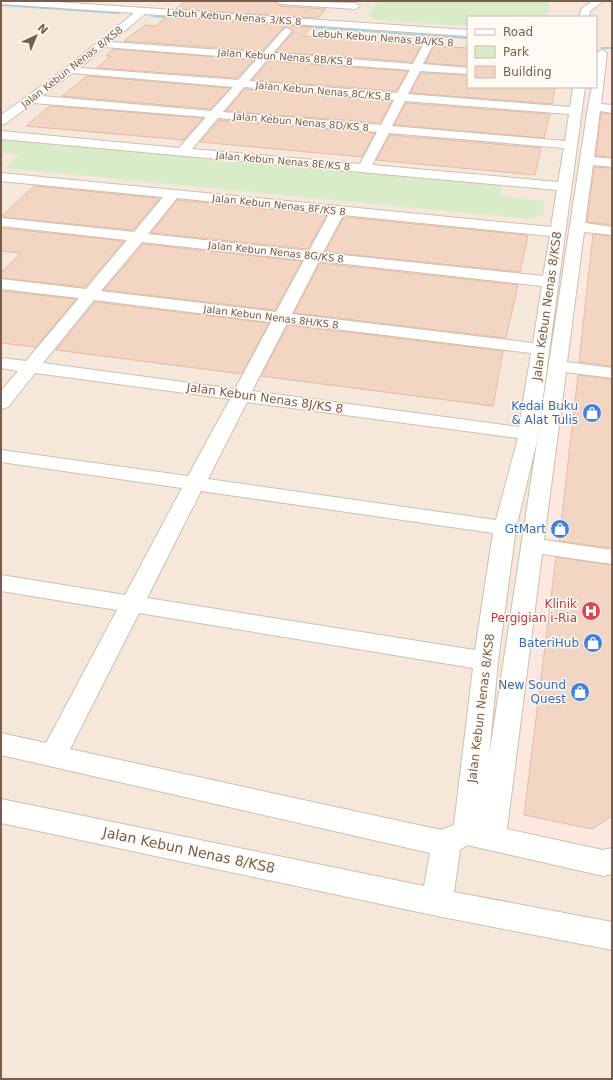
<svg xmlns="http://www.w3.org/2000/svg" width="613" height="1080" font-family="'DejaVu Sans',sans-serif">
<rect width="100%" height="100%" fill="#fdf6ec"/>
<path fill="#f5e8da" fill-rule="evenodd" d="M1 1H612V1079H1ZM468 17H596V87H468Z"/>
<path fill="#fde8e0" d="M605 55H612V849L600 852 499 831Z"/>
<g fill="#d8ecc9">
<path d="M378 1H550L546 17H468V26L376 20 368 15Z"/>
<path d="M1 139 503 184 500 196 545 201 543 215 530 219 5 168 20 155 1 153Z"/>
</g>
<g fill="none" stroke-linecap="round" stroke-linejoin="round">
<g fill="#a5d3da" fill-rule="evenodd">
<path d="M1 4 119 12 121 13 119 14 1 6Z"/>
<path d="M150 15 468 37V39L151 17Z"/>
<path d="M602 47H612V49H601Z"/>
</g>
</g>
<g fill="#f3d5c3" stroke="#e6bba3">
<path d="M186 1H274L280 6 326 9 318 18 176 9Z"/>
<path d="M166 17 311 27 303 36 421 45 412 62 276 52 293 32V30L287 27 283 28 262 51 124 41 145 25 156 26Z"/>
<path d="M434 46 468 48V66L425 63Z"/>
<path d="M114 49 254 60 237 78 97 68 111 56H106Z"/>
<path d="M269 61 408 71 396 91 252 80Z"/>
<path d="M421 73 468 75V87H555L552 104 410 93Z"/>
<path d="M87 76 230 88 210 109 62 96Z"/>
<path d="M245 89 392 101 380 123 226 111Z"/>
<path d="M406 103 550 114 544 138 394 125Z"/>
<path d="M50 106 203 118 184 140 26 126Z"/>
<path d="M601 113 612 114V157L596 156Z"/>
<path d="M219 120 375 133 362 157 200 142Z"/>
<path d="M390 135 541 148 535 175 376 160Z"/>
<path d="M594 167 612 168V225L587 222Z"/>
<path d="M34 186 147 197 160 198 133 230 1 217Z"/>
<path d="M177 200 230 205 327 215 308 249 151 233Z"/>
<path d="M344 217 455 228 528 235 520 272 325 252Z"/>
<path d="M1 228 124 241 85 287 1 278V273L21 253 1 251Z"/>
<path d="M593 234 612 236V366L579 362Z"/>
<path d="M143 244 302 261 275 310 104 290Z"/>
<path d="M320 263 518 285 506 338 294 313Z"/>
<path d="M1 291 76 299 36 347 1 343Z"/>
<path d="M95 302 269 323 242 374 56 350Z"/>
<path d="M288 325 503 351 493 406 261 376Z"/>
<path d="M578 375 612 379V548L559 541Z"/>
<path d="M556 557 612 565V816L592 829 524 815Z"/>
</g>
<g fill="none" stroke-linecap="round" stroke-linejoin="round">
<g stroke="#d1beb0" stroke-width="2">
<g id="minor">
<path d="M1 1H41L468 30V36L145 14 111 42 263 53 284 29 287 28 292 31 273 53 413 64 425 41 430 38 435 41 423 64 468 68V74L420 71 408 94 570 107 573 87H585L537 441 516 528 498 661 489 757 588 107 592 87H596L597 53 602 50 607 53 601 104 612 105V113L600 111 594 157 612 159V167L593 165 585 223 612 227V235L584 232 567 362 612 368V378L566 372 544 540 612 550V564L542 554 507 829 603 850 612 848V874L603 876 467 845 460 850 454 892 612 922V950L437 916 1 823V799L424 886 430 853 1 755V733L46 743 117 610 1 591V575L125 595 182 488 1 462V450L188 476 230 399 35 373 8 407 1 409V391L18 371 1 368V358L26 361 79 298 1 289V279L86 289 127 240 1 226V218L134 232 163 197 1 181V173L551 227 557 190 1 139V131L179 148 206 117 33 103 5 124 1 125V115L66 68 134 13 1 4ZM104 47 257 59 238 80 80 68ZM268 59 410 70 397 93 249 81ZM72 73 233 87 211 111 42 96ZM244 87 394 100 381 125 223 112ZM405 101 569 114 565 141 392 126ZM218 118 377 132 360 164 192 149ZM389 133 564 148 558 182 372 165ZM177 198 329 214 309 251 148 234ZM343 215 550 236 543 276 323 253ZM142 242 304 260 276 312 101 291ZM319 261 542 286 533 343 292 314ZM94 300 271 322 235 389 43 363ZM287 323 531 353 519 427 252 391ZM247 402 518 438 496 520 208 479ZM201 491 493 533 475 650 147 598ZM139 613 473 668 454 825 441 830 70 749Z"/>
<path d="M275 1 355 3 360 6 355 9 280 4Z"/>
<path d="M593 1H604L590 11 589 17H579L582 8Z"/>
</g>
</g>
<use href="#minor" fill="#fff" fill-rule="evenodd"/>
</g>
<defs>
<g id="shop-disc" transform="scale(1)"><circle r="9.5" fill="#3f7fe0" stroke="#fffaf3"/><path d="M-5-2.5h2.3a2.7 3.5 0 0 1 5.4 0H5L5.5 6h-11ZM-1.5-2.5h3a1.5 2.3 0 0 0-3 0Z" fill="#fff"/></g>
<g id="hospital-disc" transform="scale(1)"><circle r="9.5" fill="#e0444e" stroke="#fffaf3"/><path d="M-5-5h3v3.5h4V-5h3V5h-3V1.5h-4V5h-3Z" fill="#fff"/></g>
</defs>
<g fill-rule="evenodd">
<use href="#shop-disc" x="592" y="413"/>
<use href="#shop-disc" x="560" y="529"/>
<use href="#hospital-disc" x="591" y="611"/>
<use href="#shop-disc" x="593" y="643"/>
<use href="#shop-disc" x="580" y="692"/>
</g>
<g text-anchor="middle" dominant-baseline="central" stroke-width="3" stroke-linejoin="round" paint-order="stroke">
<g font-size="10" fill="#7a5c4d" stroke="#fffaf3">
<text transform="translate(234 17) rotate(4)">Lebuh Kebun Nenas 3/KS 8</text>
<text transform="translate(383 38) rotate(4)">Lebuh Kebun Nenas 8A/KS 8</text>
<text transform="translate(285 57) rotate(4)">Jalan Kebun Nenas 8B/KS 8</text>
<text transform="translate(72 67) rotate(-38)">Jalan Kebun Nenas 8/KS8</text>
<text transform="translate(323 91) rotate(5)">Jalan Kebun Nenas 8C/KS 8</text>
<text transform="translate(301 122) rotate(5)">Jalan Kebun Nenas 8D/KS 8</text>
<text transform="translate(283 161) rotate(5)">Jalan Kebun Nenas 8E/KS 8</text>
<text transform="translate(279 205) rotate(6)">Jalan Kebun Nenas 8F/KS 8</text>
<text transform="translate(276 252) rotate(6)">Jalan Kebun Nenas 8G/KS 8</text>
<text transform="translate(271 317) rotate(7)">Jalan Kebun Nenas 8H/KS 8</text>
</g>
<g font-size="12" fill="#7a5c4d" stroke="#fffaf3">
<text transform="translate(547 306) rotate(-82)">Jalan Kebun Nenas 8/KS8</text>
<text transform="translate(265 398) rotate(8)">Jalan Kebun Nenas 8J/KS 8</text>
<text transform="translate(481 708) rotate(-83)">Jalan Kebun Nenas 8/KS8</text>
</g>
<g font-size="12" fill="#366cbe" stroke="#fffaf3" text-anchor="end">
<text x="578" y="406">Kedai Buku<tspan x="578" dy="14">&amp; Alat Tulis</tspan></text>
<text x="546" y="529">GtMart</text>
<text x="579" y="643">BateriHub</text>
<text x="566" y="685">New Sound<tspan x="566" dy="14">Quest</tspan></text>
</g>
<g font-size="12" fill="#be3a42" stroke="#fffaf3" text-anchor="end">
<text x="577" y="604">Klinik<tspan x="577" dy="14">Pergigian i-Ria</tspan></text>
</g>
<g font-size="14" fill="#7a5c4d" stroke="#fffaf3">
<text transform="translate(189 850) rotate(12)">Jalan Kebun Nenas 8/KS8</text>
</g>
</g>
<rect width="613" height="1080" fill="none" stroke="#7a5c4d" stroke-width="4"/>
<rect x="467" y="16" width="130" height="72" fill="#fffaf3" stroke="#cabbb1"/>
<rect x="475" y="29" width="20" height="6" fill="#ffffff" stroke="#cabbb1"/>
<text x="503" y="36" font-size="12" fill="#7a5c4d">Road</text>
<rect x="475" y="46" width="20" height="12" fill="#d8ecc9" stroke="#cabbb1"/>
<text x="503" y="56" font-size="12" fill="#7a5c4d">Park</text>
<rect x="475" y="66" width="20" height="12" fill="#f3d5c3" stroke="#cabbb1"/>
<text x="503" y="76" font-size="12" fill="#7a5c4d">Building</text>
<g transform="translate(36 36) rotate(44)" stroke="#fffaf3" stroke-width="3" paint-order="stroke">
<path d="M0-3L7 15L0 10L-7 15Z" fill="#7a5c4d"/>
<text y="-6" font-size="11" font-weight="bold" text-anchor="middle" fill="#7a5c4d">N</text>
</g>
</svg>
